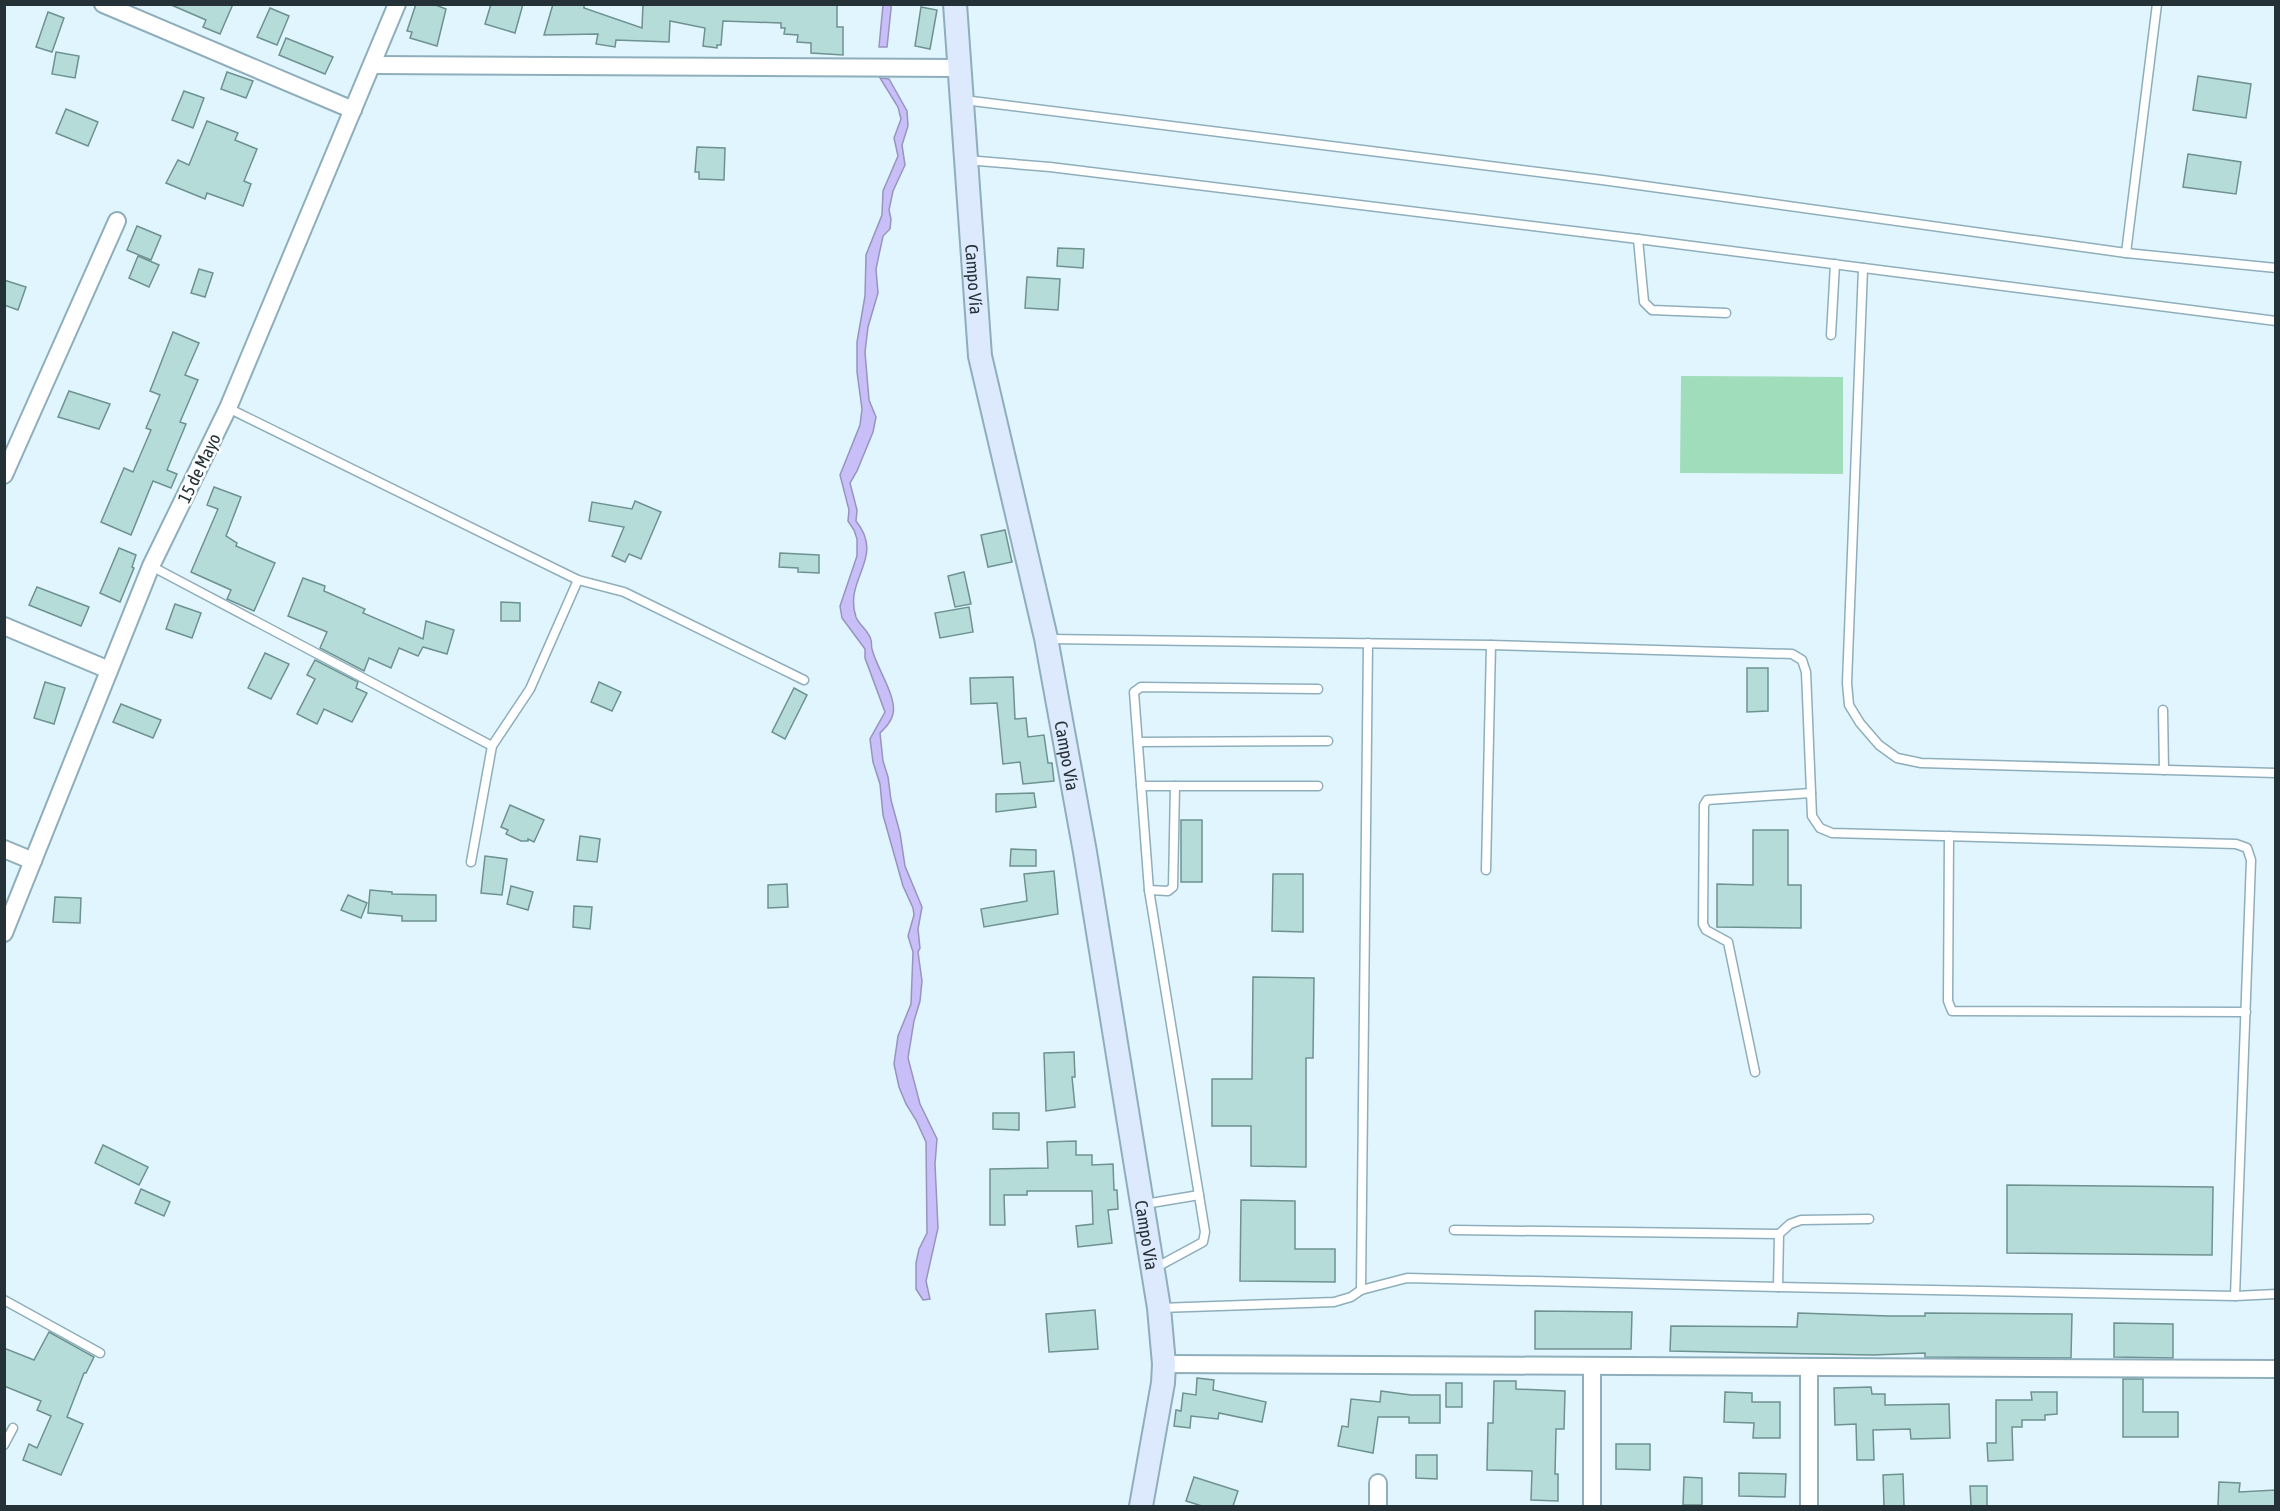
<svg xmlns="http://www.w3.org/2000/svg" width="2280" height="1511" font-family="'Asap Condensed',sans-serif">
<rect width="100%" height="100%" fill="#e1f5fe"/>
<path fill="#a0ddba" d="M1681 376 1843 377V474L1680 473Z"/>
<g fill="#c8bff8" stroke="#9794be" stroke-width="1.5">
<path d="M883 5H891V9L887 47H879Z"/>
<path d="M880 78 889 79 907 111 908 126 902 145 905 165 893 191 889 210 891 219 890 229 883 236 876 269 878 293 868 327 865 352 869 400 876 417 873 432 857 471 850 483 857 510 856 521C886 558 843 579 856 617 859 625 869 631 871 640 872 643 871 646 872 649 876 667 897 696 893 714 891 722 886 727 880 733L883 761 888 777 891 800 900 833 905 866 922 907 918 929 920 948 918 952 922 981 920 1001 914 1021 908 1058 920 1104 937 1139 935 1164 938 1228 926 1281 930 1299 923 1300 916 1289V1263L919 1249 927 1233 926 1142 916 1120 906 1104 899 1087 894 1064 898 1036 911 1004 913 952 908 936 914 915 913 908 903 886 883 815 880 784 873 762 870 739 885 712 865 658V649L842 618 840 606 857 556V539L854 530 848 521 849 510 840 475 860 425 862 409 857 372V342L865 296 866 255 882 215 883 191 898 156 894 138 901 119 898 107Z"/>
</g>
<g fill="#b6dcda" stroke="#6d9290" stroke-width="1.5">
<path d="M169 4H233L220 34 203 27 206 20Z"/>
<path d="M416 4H433L446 9 437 46 410 38 412 32 407 31Z"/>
<path d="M491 4H523L515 33 485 24Z"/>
<path d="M553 4H584V8L642 28 643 4H837V27H843V55L811 53V43L797 42 798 35 784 34 785 28H781V23L723 21 721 45H717V48L703 46 705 28 670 21 669 42 616 40 615 47 596 44 598 34 544 35Z"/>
<path d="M921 7 937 10 930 49 915 46Z"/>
<path d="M270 8 289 16 277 45 257 37Z"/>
<path d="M48 12 64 18 52 52 36 47Z"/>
<path d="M286 38 333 57 325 74 279 55Z"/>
<path d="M56 52 79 56 75 78 52 74Z"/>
<path d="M227 72 253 81 246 98 221 89Z"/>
<path d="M2198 76 2251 84 2246 118 2193 110Z"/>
<path d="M184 91 204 98 193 128 172 120Z"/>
<path d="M66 109 98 122 88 146 56 133Z"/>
<path d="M207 121 238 133 235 140 257 149 244 181 251 184 243 206 207 193 205 199 166 183 178 160 189 165Z"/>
<path d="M697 147 725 148 724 180 699 179V172H695Z"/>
<path d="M2188 154 2241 162 2236 194 2183 187Z"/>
<path d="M137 226 161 236 151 260 127 250Z"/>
<path d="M1058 248 1084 249 1083 268 1057 266Z"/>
<path d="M138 256 159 265 149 287 129 278Z"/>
<path d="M199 269 213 273 205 297 191 293Z"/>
<path d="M1027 277 1060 279 1058 310 1025 308Z"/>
<path d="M4 280 26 287 18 310 4 305Z"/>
<path d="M173 332 199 343 185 375 198 380 180 422 186 424 167 470 177 474 171 488 153 481 131 535 101 522 124 468 133 472 151 430 146 428 160 395 150 391Z"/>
<path d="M69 391 110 404 99 429 58 417Z"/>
<path d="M214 487 241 497 226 536 237 543 236 546 275 563 254 611 227 599 231 590 191 572 218 509 207 505Z"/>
<path d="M635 501 661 512 641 559 629 554 625 562 612 556 624 527 589 521 592 502 632 509Z"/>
<path d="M1005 530 1012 562 988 567 981 535Z"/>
<path d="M119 548 136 555 132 567 134 568 120 602 100 593Z"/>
<path d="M780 553 819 555V573L798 572V568L779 567Z"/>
<path d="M964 572 971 604 955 607 948 576Z"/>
<path d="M303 578 325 586 324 591 365 609 363 613 423 639 426 621 454 630 447 654 423 647 418 656 399 648 391 668 369 658 364 671 320 648 327 632 288 616Z"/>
<path d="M37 587 89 607 81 626 29 605Z"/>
<path d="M501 602 520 603V621H501Z"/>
<path d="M175 604 201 613 192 638 166 629Z"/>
<path d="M969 607 973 632 940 638 935 613Z"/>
<path d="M265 653 289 664 271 699 248 688Z"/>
<path d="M315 660 358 682 356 688 367 693 352 722 324 709 317 724 297 714 315 679 307 675Z"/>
<path d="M1747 668H1768V711L1747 712Z"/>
<path d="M1013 677 1015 719 1026 718 1028 737 1044 735 1048 763H1052L1054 781 1023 784 1020 762 1003 764 997 703 971 704 970 678Z"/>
<path d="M45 682 65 688 54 724 34 718Z"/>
<path d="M599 682 621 692 612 711 591 702Z"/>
<path d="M794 688 807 695 785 739 772 732Z"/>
<path d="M121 704 161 720 153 738 113 722Z"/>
<path d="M1034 793 1036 807 996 812V794Z"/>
<path d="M510 805 544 820 534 842 528 839V841H521L506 834 508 830 501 827Z"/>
<rect x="1181" y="820" width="21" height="62"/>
<path d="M1753 830H1788V885H1801V928L1717 927V884L1753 885Z"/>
<path d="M580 836 600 839 597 862 577 860Z"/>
<path d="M1011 849 1036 850V866H1010Z"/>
<path d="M485 856 507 859 502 895 481 893Z"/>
<path d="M1054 871 1058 914 984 927 981 909 1027 901 1024 874Z"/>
<path d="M1273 874H1303V932L1272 931Z"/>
<path d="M787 884 788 907 768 908V885Z"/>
<path d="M511 886 533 892 528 910 507 904Z"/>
<path d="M370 890 392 892V894L436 895V921H402V916L368 913Z"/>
<path d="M348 895 367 903 361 918 341 910Z"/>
<path d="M55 897 81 898 80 923 53 922Z"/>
<path d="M574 906 592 907 590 929 573 927Z"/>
<path d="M1253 977 1314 978 1313 1058H1306V1167L1251 1166V1126H1212V1079H1252Z"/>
<path d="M1074 1052 1075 1077H1072L1075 1107 1046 1111 1044 1053Z"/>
<path d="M993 1113H1019V1130L993 1129Z"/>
<path d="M1076 1141V1155H1092V1165L1113 1164 1114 1190H1117L1118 1209 1108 1210 1112 1243 1078 1247 1076 1226 1093 1224 1092 1191H1027V1195H1004L1005 1225H990V1169L1048 1168 1047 1142Z"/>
<path d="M103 1145 148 1167 139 1185 95 1163Z"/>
<path d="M2007 1185 2213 1187 2212 1255 2007 1253Z"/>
<path d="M141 1189 170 1202 164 1216 135 1203Z"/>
<path d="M1241 1200 1295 1201V1249H1335V1282L1240 1281Z"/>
<path d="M1095 1310 1098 1349 1049 1352 1046 1314Z"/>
<path d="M1535 1311 1632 1312 1631 1349H1535Z"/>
<path d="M1798 1313 1889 1316H1925V1313L2072 1314 2071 1358 1925 1357V1353L1873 1355 1670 1351 1671 1326 1797 1327Z"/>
<path d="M2114 1323 2173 1324V1358L2114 1357Z"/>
<path d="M49 1332 94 1357 86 1373H84L67 1417 83 1424 61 1475 23 1460 29 1444 37 1448 51 1416 37 1410 41 1401 4 1386V1348L34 1360Z"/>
<path d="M1197 1378 1214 1380 1213 1390 1266 1402 1262 1422 1219 1413 1218 1419 1191 1416 1190 1428 1174 1426 1176 1410 1181 1411 1183 1393 1196 1395Z"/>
<path d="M2123 1379H2143V1412H2178V1437H2123Z"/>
<path d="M1494 1381H1516V1389L1565 1391 1564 1429H1556L1555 1474H1558V1501L1531 1500 1532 1471 1487 1470 1488 1423H1493Z"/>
<rect x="1446" y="1383" width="16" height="24"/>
<path d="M1871 1387 1872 1394H1885V1405L1949 1404 1950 1438 1911 1439 1910 1429 1873 1430 1874 1460H1857L1856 1424 1835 1425 1834 1388Z"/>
<path d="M1381 1391 1411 1395H1440V1423H1409V1417H1378L1373 1453 1338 1446 1342 1426 1348 1427 1351 1399 1380 1402Z"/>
<path d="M1725 1392 1752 1393V1402H1780V1438H1753L1754 1423 1724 1422Z"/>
<path d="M2031 1392H2057V1414L2045 1415V1420H2022V1427H2012L2013 1460 1988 1461 1987 1443H1996V1400H2032Z"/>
<path d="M1616 1444H1650V1470L1616 1469Z"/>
<path d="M1416 1455H1437V1479L1416 1478Z"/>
<path d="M1739 1473 1786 1474 1785 1497 1739 1496Z"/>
<path d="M1903 1474 1904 1506H1884L1883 1475Z"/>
<path d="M1194 1477 1238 1491 1233 1506H1202L1186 1501Z"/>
<path d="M1684 1477 1702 1478V1505H1683Z"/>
<path d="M2219 1482 2240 1483 2239 1492 2276 1490V1506H2218Z"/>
<path d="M1970 1486H1987V1506H1971Z"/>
</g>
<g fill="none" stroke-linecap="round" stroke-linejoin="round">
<g stroke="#8eaebb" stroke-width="11">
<g id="lane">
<path d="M964 100 1602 180 2126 253 2276 268"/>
<path d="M966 160 1050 167 1638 239 2276 321"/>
<path d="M1638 239 1644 302 1652 310 1726 313"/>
<path d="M2126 253 2157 4"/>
<path d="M1863 268 1847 683 1849 705 1860 723 1879 745 1897 758 1921 763 2276 773"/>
<path d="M1831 335 1835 264"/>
<path d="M228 408 578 580 624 592 804 680"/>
<path d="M151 566 492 746"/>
<path d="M1048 639 1491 645 1792 654 1802 660 1806 672 1812 816 1820 828 1832 833 2236 844 2247 848 2251 860 2235 1296 1778 1287"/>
<path d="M2163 710 2164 770"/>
<path d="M1138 742 1328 741"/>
<path d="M1141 786H1318"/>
<path d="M1949 836 1948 1001 1952 1011 2246 1012"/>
<path d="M471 862 492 746 530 689 578 580"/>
<path d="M1486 870 1491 645"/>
<path d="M1149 890 1168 891 1173 887 1175 786"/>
<path d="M1755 1072 1728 942 1706 930 1703 924 1704 805 1707 800 1811 793"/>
<path d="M1145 1204 1199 1195"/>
<path d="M1779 1234 1790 1224 1801 1220 1869 1219"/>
<path d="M1155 1268 1203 1242 1205 1232 1149 890 1134 692 1141 687 1318 689"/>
<path d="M1361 1290 1368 643"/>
<path d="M2235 1296 2276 1294"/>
<path d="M4 1300 100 1353"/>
<path d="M1159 1308 1334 1302 1351 1297 1361 1290 1407 1278 1778 1287 1779 1234 1454 1230"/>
<path d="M4 1445 13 1428"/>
</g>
</g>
<g stroke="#8eaebb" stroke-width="20">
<g id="street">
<path d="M103 4 353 110"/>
<path d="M373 65 959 68"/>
<path d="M4 475 117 221"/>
<path d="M4 626 109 670"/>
<path d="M4 849 33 861"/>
<path d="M4 933 151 566 228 408 397 4"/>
<path d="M1164 1364 2276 1369"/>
<path d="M1592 1366V1506"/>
<path d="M1809 1367V1506"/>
<path d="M1378 1506V1483"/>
</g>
</g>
<g stroke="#8eaebb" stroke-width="26">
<g id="secondary">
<path id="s1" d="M955 4 980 356 1046 638 1085 852 1159 1308 1164 1364 1163 1383 1141 1506"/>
</g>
</g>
<use href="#lane" stroke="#fff" stroke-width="8"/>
<use href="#street" stroke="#fff" stroke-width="16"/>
<use href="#secondary" stroke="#dde9fc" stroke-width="22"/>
</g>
<g text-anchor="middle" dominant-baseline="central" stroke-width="5" stroke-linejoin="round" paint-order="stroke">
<g font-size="18" fill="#243137" stroke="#fefefe">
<text stroke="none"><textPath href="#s1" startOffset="276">Campo Vía</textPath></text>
<text transform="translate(199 468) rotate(-64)">15 de Mayo</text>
<text stroke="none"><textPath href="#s1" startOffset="762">Campo Vía</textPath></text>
<text stroke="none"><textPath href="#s1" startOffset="1248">Campo Vía</textPath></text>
</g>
</g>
<rect width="2280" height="1511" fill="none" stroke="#243137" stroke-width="12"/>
</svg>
